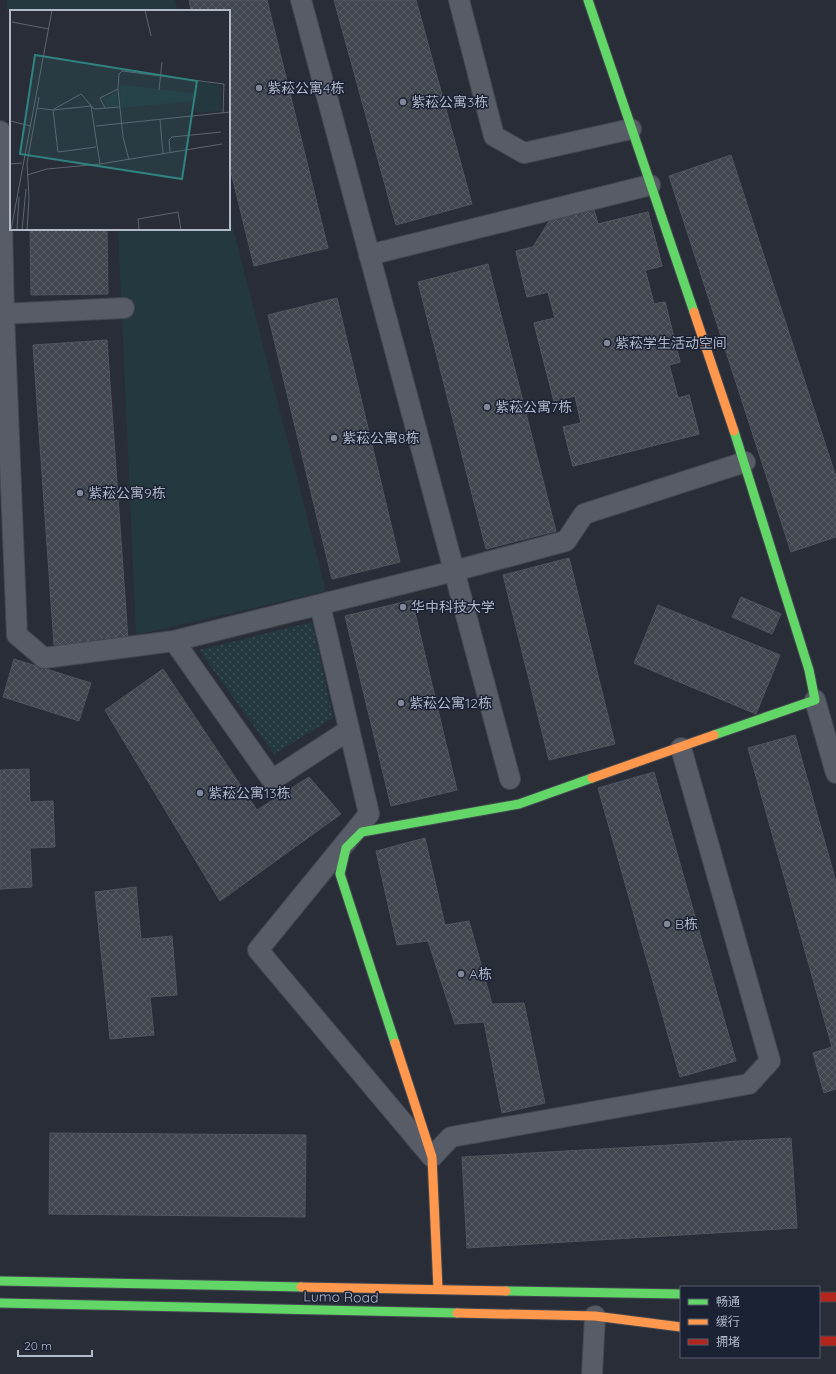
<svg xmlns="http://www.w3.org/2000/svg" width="836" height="1374" font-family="Quicksand,'Noto Sans SC',sans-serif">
<defs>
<pattern id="grass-dots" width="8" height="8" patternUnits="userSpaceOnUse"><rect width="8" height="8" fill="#24383f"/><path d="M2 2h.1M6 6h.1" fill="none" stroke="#415359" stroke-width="1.8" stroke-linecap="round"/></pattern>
<pattern id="building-cross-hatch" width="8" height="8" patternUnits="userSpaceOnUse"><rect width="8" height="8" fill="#41454e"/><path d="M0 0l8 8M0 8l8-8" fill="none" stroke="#5a5e66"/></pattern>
</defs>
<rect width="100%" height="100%" fill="#282d38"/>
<path fill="url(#grass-dots)" d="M312 622 333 718 274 754 199 650Z"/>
<g fill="#24383f">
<path d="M7 0H175L178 11 7 10Z"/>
<path d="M229 212 326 591 136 635 118 229H229Z"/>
</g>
<g fill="url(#building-cross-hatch)" stroke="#4f5560" fill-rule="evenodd">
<path d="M189 0H267L328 248 254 266 229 164V11H191Z"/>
<path d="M334 0H416L472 204 396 225Z"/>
<path d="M731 155 836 477V537L791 552 669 176Z"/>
<path d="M593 207 598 224 648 212 662 266 645 270 654 304 665 302 680 362 669 365 678 398 689 395 699 434 573 466 563 427 581 423 575 396 554 401 534 323 555 318 548 292 527 297 516 251 533 247 552 217ZM627 274 660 403 616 414 584 291 613 284 611 278Z"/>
<path d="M593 207 598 224 648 212 662 266 645 270 654 304 665 302 680 362 669 365 678 398 689 395 699 434 573 466 563 427 581 423 575 396 554 401 534 323 555 318 548 292 527 297 516 251 533 247 552 217Z"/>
<path d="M30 229H107L108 294 31 295Z"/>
<path d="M488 264 556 531 486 549 418 282Z"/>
<path d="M337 298 400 562 332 579 268 315Z"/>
<path d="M107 340 128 640 54 645 33 345Z"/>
<path d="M569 558 615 744 549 760 503 575Z"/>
<path d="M741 597 781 614 772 634 732 617Z"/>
<path d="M412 600 457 790 391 806 345 616Z"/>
<path d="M658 605 780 655 756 714 634 663Z"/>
<path d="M14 659 91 683 79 721 3 697Z"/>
<path d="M163 669 257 810 309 777 341 814 220 901 105 710Z"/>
<path d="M795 735 836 882V1089L824 1093 813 1053 832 1047 748 748Z"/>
<path d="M29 769 30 802 53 801 55 847 30 848 32 887 0 889V770Z"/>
<path d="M654 772 736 1061 680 1077 598 788Z"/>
<path d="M425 838 445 925 469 921 492 1004 524 1003 545 1103 502 1113 484 1022 455 1024 428 941 397 945 376 851Z"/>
<path d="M136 887 141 939 172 936 177 995 150 997 154 1035 110 1039 95 892Z"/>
<path d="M50 1133 306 1135 305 1217 49 1214Z"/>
<path d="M791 1138 797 1228 467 1248 462 1157Z"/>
</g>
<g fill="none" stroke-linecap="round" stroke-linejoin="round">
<g stroke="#444851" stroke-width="22">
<g id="street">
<path d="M301 0 510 779"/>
<path d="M459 0 494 136 524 153 631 129"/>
<path d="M0 131 4 314 17 635 44 658 174 641 454 571 566 541 584 514 745 462"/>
<path d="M369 255 650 185"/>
<path d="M0 314 124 308"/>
<path d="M320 605 369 814 258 950 432 1157 451 1137 749 1084 770 1061 681 748"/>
<path d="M174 641 272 780 349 730"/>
<path d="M815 700 836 773"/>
<path d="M592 1374 595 1316"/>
</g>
</g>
<g stroke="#444851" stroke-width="11">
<g id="fast">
<path d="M588 0 694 312"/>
<path d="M714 735 815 700 809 670 734 431"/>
<path d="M395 1043 340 874 346 848 362 832 519 804 592 778"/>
<path d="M0 1281 301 1287"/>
<path d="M506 1291 681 1294"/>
<path d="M0 1303 457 1313"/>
</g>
</g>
<g stroke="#444851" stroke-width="11">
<g id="slow">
<path d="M694 312 734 431"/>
<path d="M592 778 714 735"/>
<path d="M395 1043 432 1157 438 1289"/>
<path d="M301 1287 506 1291"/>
<path d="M457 1313 595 1316 681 1327"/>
</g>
</g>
<g stroke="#444851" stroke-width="11">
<g id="jam">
<path d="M819 1297H836"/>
<path d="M819 1341H836"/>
</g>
</g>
<use href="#street" stroke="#585c66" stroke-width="20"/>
<use href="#fast" stroke="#63d668" stroke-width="9"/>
<use href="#slow" stroke="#ff974d" stroke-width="9"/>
<use href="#jam" stroke="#b3261e" stroke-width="9"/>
</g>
<g fill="#808797" stroke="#1a2233" stroke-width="1.5">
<circle cx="259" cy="88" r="4"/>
<circle cx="403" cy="102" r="4"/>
<circle cx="607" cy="343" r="4"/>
<circle cx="487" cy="407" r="4"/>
<circle cx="334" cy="438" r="4"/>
<circle cx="80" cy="493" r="4"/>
<circle cx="403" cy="607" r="4"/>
<circle cx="401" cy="703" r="4"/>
<circle cx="200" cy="793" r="4"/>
<circle cx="667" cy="924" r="4"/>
<circle cx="461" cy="974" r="4"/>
</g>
<g text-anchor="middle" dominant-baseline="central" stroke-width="3" stroke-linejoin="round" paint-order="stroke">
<g font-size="14" fill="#b0b8ca" stroke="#1a2233" text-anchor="start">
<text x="267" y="88">紫菘公寓4栋</text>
<text x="411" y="102">紫菘公寓3栋</text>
<text x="615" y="343">紫菘学生活动空间</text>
<text x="495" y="407">紫菘公寓7栋</text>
<text x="342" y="438">紫菘公寓8栋</text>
<text x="88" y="493">紫菘公寓9栋</text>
<text x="411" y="607">华中科技大学</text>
<text x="409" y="703">紫菘公寓12栋</text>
<text x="208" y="793">紫菘公寓13栋</text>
<text x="675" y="924">B栋</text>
<text x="469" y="974">A栋</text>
</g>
<g font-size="14" fill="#b0b8ca" stroke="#1a2233">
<text transform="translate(341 1297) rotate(1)">Lumo Road</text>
</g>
</g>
<g transform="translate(10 10)">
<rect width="220" height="220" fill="#282d38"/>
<path d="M107 82 108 96 96 97 93 89Z" fill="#24383f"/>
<path d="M186 71 211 75V101L186 103 184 91 111 98 110 75 184 83Z" fill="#24383f"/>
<path fill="none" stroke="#5e6572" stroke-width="1" d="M135 0 141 26M2 12 39 19M149 80 152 52M27 98 43 100 81 96 90 154 212 134M95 98 90 88 108 79M44 99 71 84 84 99 110 97M43 100 48 142 86 137M150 110 153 144M0 111 21 116M86 116 220 102M160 143 159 130 162 127 211 122M119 150 113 127 108 79 109 64 112 61 214 74 213 103M0 154 12 153M17 165 37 159 90 154M1 220 42 0M7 220 9 187M12 220 16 179M17 220 19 188 17 153 29 87M129 220 128 209 168 202 171 220"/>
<path fill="#2f8380" fill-opacity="0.15" stroke="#2f8380" stroke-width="2" d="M25 45 187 71 172 169 10 144Z"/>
<rect width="220" height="220" fill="none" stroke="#b0b8ca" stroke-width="2"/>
</g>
<rect x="680" y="1286" width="140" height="72" fill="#1a2233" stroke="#565e6f"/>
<rect x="688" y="1299" width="20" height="6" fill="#63d668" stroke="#565e6f"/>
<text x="716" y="1306" font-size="12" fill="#b0b8ca">畅通</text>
<rect x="688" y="1319" width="20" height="6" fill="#ff974d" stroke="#565e6f"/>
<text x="716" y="1326" font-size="12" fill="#b0b8ca">缓行</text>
<rect x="688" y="1339" width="20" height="6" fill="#b3261e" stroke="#565e6f"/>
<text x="716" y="1346" font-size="12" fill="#b0b8ca">拥堵</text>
<path d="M18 1350v6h74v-6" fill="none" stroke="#b0b8ca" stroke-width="2"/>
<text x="24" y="1350" font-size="12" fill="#b0b8ca" stroke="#1a2233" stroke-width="3" paint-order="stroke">20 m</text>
</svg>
